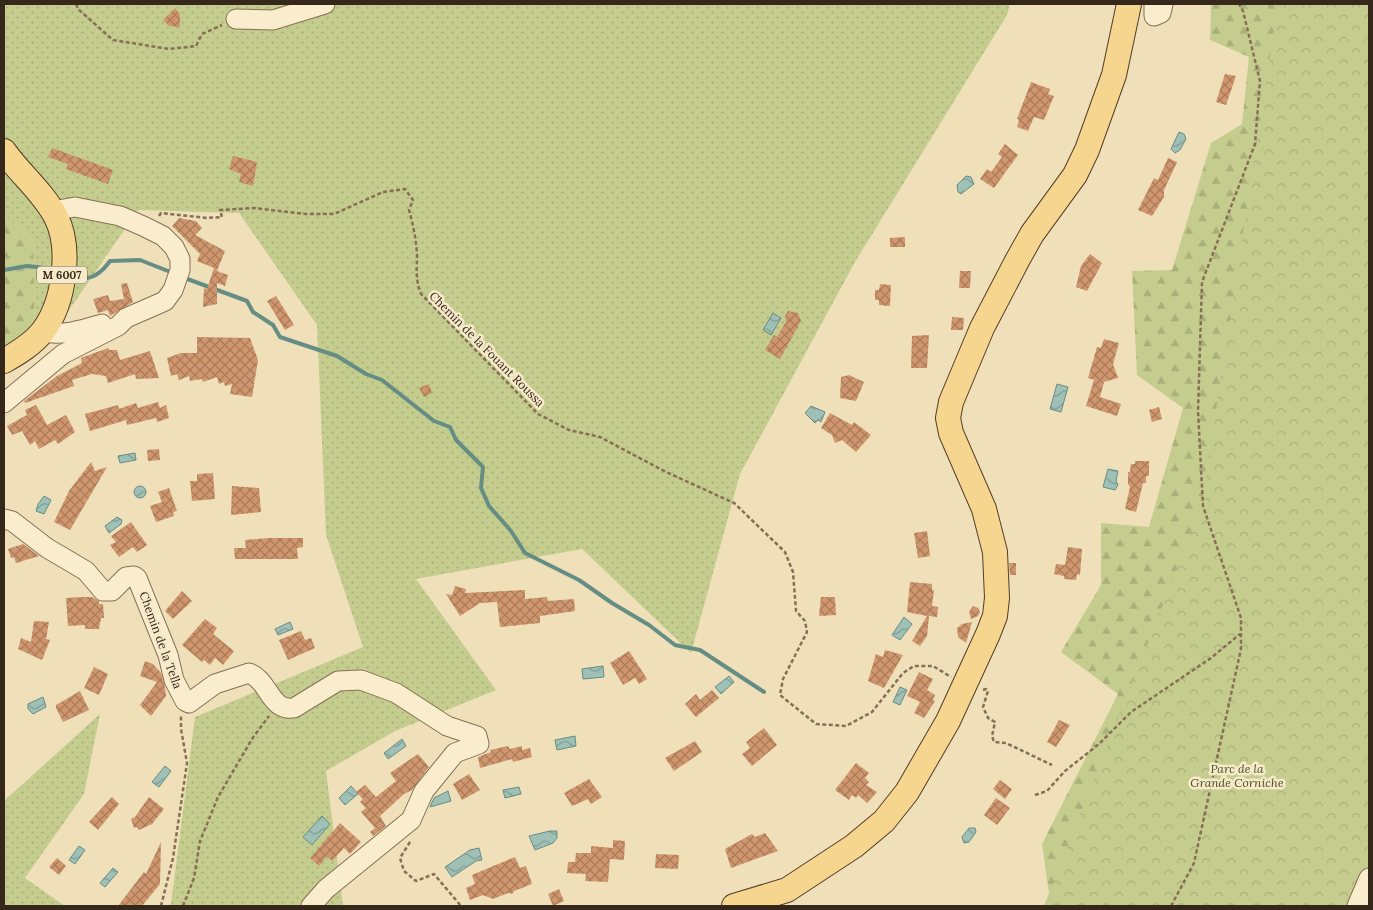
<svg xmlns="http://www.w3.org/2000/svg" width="1373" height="910" font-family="Lora,serif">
<defs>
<pattern id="grass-dots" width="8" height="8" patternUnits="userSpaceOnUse" patternTransform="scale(1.25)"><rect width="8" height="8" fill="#c5cd8e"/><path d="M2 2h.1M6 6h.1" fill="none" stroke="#aab07a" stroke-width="1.8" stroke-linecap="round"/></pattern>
<pattern id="forest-firs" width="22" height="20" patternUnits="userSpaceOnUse" patternTransform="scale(1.25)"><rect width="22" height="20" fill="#c5cd8e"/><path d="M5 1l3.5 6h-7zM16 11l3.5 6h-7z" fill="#aab07a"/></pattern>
<pattern id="park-crowns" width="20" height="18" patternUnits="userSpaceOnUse" patternTransform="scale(1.25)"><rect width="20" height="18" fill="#c5cd8e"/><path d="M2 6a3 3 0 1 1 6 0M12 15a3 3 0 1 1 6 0" fill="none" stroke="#aab07a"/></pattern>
<pattern id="water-waves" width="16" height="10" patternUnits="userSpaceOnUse" patternTransform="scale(1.25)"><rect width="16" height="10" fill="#9fc0b6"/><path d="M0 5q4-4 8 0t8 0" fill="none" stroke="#829c93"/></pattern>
<pattern id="building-cross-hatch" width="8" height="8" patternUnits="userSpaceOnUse" patternTransform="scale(1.25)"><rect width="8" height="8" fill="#d0976e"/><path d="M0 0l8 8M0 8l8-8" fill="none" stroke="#aa7b5a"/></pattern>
</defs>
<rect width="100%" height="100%" fill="#efe0ba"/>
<g fill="url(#grass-dots)">
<path d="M4 4H1010L1007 15 855 262 740 474 691 653 582 549 416 579 496 690 395 731 326 771 343 906H167L171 904 195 717 363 647 326 535 317 325 239 213 138 210 67 313 35 330 33 241 4 215Z"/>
<path d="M100 714 84 794 25 878 65 906H4V801Z"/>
</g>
<g fill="url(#forest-firs)">
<path d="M1211 4H1369V392L1050 900 1042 844 1118 694 1061 652 1101 585V523L1149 527 1183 408 1137 375 1132 271 1172 270 1211 143 1242 124 1249 57 1210 40Z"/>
<path d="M4 215 33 241 35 330 4 349Z"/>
</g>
<path fill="url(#park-crowns)" d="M1278 4H1369V906H1044L1201 508Z"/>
<g fill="url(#water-waves)" stroke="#668d83">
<path d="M1179 132 1184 134 1186 139 1180 150 1175 153 1171 149Z"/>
<path d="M966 176 971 177 974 184 961 194 958 192 957 185Z"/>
<path d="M773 313 781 318 771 335 763 330Z"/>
<path d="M1057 384 1068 387 1061 412 1050 409Z"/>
<path d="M811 406 825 412 821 422 818 420 815 423 805 413Z"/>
<path d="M135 453 136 460 120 463 118 456Z"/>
<path d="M1108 469 1118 471 1116 481 1118 485 1115 490 1103 487Z"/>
<circle cx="140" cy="492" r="6"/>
<path d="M44 496 51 500 44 514 36 511 38 504Z"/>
<path d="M117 517 122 520 121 524 109 533 105 526Z"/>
<path d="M904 617 912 624 900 640 892 635Z"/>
<path d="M290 622 293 629 278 635 275 629Z"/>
<path d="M603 666 604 677 583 679 582 669Z"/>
<path d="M729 676 734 682 721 694 715 687Z"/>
<path d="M900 687 907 690 900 705 893 702Z"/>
<path d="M43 697 46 707 33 714 28 709V704Z"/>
<path d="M575 736 576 746 557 750 555 740Z"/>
<path d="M402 739 406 746 388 759 384 753Z"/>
<path d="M165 766 171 771 159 787 152 782Z"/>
<path d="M351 786 358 794 345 805 339 798Z"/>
<path d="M519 787 521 794 505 798 503 790Z"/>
<path d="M448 791 451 801 430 807 434 798Z"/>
<path d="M322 816 330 824 312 845 303 837Z"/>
<path d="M969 828H975L976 832 969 842 964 843 962 837Z"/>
<path d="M550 831H557V838L553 843 535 850 529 836Z"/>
<path d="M79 846 85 850 75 864 69 860Z"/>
<path d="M479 848 482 860 476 861 452 877 445 867 470 850Z"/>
<path d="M113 868 118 872 105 887 100 883Z"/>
</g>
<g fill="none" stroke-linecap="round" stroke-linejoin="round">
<g stroke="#668d83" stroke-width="4">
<path d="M4 270 27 266 55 269"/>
<path d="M71 275C88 283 100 275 110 261L140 260 173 273"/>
<path d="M182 277 247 301 253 312 273 325 280 337 337 356 366 374 382 380 434 421 450 427 456 440 483 467 481 488 489 506 511 531 525 553 579 580 612 603 649 625 675 645 700 650 764 692"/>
</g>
</g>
<g fill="url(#building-cross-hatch)">
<path d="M175 8 180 14V27L169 26 163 20Z"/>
<path d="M1225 74 1236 76 1226 105 1216 102Z"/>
<path d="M1031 82 1050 89 1048 94 1054 96 1044 120 1034 117 1028 131 1017 127 1019 120 1017 119Z"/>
<path d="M1005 144 1018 155 994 188 980 179 987 169 991 172 1002 157 998 154Z"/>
<path d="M52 148 113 170 108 184 66 169 68 164 48 157Z"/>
<path d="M233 156 257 162 253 186 239 182 241 174 229 169Z"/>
<path d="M1168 158 1177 162 1164 190V197L1152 216 1138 210 1154 178 1158 180Z"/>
<path d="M179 218 196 221 202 228 195 235 225 251 217 271 228 275 225 286 217 283V304L203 307 204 288 207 289 214 268 197 261 200 254 172 226Z"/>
<path d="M905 237V247H890V238Z"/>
<path d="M1090 254 1102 263 1087 291 1076 287 1081 266Z"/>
<path d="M960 271H971L970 288H959Z"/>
<path d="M127 283 133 302 110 316 108 310 98 313 93 299 108 295 110 301 124 299 121 284Z"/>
<path d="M880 284 891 285 890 306 879 305V300H875V290H879Z"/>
<path d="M276 296 294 325 285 330 267 301Z"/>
<path d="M788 311 798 313 801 321 780 359 765 350 774 335 777 337 786 322 785 316Z"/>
<path d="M952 317 964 318 963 330H951Z"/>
<path d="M929 335 927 368H911L912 336Z"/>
<path d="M197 337 250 338 258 360 252 397 230 394 232 384 225 386 224 382 219 384 217 377 203 382 202 379 190 381 189 376 179 380 177 374 171 376 167 358 181 353H197Z"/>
<path d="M1104 339 1119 343 1113 364 1118 378 1104 382 1100 397 1121 404 1117 416 1086 406 1094 380 1088 378 1097 347 1101 348Z"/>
<path d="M108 348 109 350H117L120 360 150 351 159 378 136 379 135 374 108 383 106 376 92 374 72 380 74 386 25 403 24 401 57 376 82 363 81 358Z"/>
<path d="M849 375 864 382 856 401 840 398 841 377Z"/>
<path d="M429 384 432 393 424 397 419 388Z"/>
<path d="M158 402 160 408 166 405 169 418 157 422 156 418 127 425 126 420 90 431 85 414 118 405 119 409 136 403 138 408Z"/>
<path d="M36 405 47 425 66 415 75 432 58 444 55 440 39 449 35 441 30 445 22 431 12 435 7 426 27 415 25 410Z"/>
<path d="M1159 407 1162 419 1152 422 1149 410Z"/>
<path d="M830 413 852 425 854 422 871 435 856 452 842 440 835 443 832 435 821 428Z"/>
<path d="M159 449 160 460 148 461 147 450Z"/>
<path d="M1135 461H1149V476H1146V483H1143L1136 512 1125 509 1130 487 1128 484V472H1130L1131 464H1135Z"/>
<path d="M91 462 95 471 107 467 70 530 54 522 69 491Z"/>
<path d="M213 473 215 499 192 501 190 481H197V474Z"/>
<path d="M232 486 259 488 261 512 231 515Z"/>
<path d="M169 488 177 511 173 512 174 516 156 522 150 506 162 502 158 492Z"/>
<path d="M131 522 147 545 137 552 133 547 119 557 110 545 116 542 111 536Z"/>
<path d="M927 531 930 556 918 558 914 533Z"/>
<path d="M269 538H303V547L297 548 298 559H235L234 548H246L245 540Z"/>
<path d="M23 544 39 556 16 563 14 557 11 558 8 549Z"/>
<path d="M1068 547 1082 549 1080 575 1077 574 1076 580 1064 579V576L1054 574 1056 564 1065 565Z"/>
<path d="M1009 563H1016V575H1010Z"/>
<path d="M910 582 932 584V590H934L932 606 938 607 937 617 929 616 927 636 920 646 912 641 927 616 907 612Z"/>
<path d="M455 586 466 589 465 593 525 590V599L547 597 548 601 574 599 575 611 540 616V623L500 627 497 602 480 603 460 616 446 594 452 595Z"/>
<path d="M182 591 192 601 173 619 165 611Z"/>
<path d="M83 597H92L99 601V604H103L104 618H101L99 629H85V625L68 626 66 598Z"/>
<path d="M821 597H835L836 615 819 616Z"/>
<path d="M973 606 978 608 980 612 978 616 971 619 969 612Z"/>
<path d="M205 619 217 628 213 634 234 651 223 665 215 658 210 665 204 660 202 662 182 645Z"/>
<path d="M34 621 49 622 46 639 50 640 42 660 18 649 21 638 31 642Z"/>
<path d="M972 622 966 643 958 637 957 628 962 624Z"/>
<path d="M301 631 305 640 311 638 315 648 288 660 279 640Z"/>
<path d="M885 650 903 655 884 688 868 681 876 654 883 657Z"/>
<path d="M629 651 647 679 639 684 635 678 623 685 610 663Z"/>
<path d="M145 661 153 664 161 673 165 687 166 696 151 716 140 705 157 682 140 676Z"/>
<path d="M94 667 108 674 99 695 84 688Z"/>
<path d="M919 672 933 679 927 690 935 695 933 700 935 701 924 718 914 713 920 702 907 696Z"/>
<path d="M712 690 719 698 696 717 685 704 696 694 700 700Z"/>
<path d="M80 691 89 710 63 722 56 708V705Z"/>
<path d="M1059 720 1070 725 1056 747 1047 742Z"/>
<path d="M764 728 777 745 752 766 742 754 750 748 746 742Z"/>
<path d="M695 741 702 752 674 771 665 758Z"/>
<path d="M508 746 510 749 522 746V750L530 748 532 757 513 762 512 759 480 768 478 757 491 752 490 750Z"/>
<path d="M418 754 429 767 412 790 404 794 380 816 386 826 373 836 370 832 375 828 361 812 366 808 360 802 363 799 356 792 365 785 376 797 396 781 390 773Z"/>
<path d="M856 763 869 773 865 778 869 782 866 785 877 792 867 803 858 795 856 798 852 795 849 800 835 790Z"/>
<path d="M469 774 480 790 462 800 453 784Z"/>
<path d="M589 779 602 797 591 804 588 799 572 806 564 793Z"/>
<path d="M1000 780 1012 789 1005 799 993 789Z"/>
<path d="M112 797 119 804 98 830 89 822Z"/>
<path d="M149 797 164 809 152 824 139 830 137 827 134 828 131 819 135 817Z"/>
<path d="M996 798 1010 808 997 825 984 815Z"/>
<path d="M340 823 361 842 350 854 344 848 332 861 327 856 319 866 310 858Z"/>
<path d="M765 833 778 851 731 868 725 849 752 834 755 837Z"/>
<path d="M613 840 625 841 624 860 610 859 608 882 585 881 586 874 567 873 568 862H575L576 853H591V846L613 848Z"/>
<path d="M161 842 160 884 142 906H118L144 872 146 874Z"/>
<path d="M656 854 679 855 678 869 655 868Z"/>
<path d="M515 857 520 868 526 866 532 884 514 891 512 894 508 893 493 899 483 895 470 900 466 888 475 884 472 875Z"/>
<path d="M57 858 66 866 59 875 49 867Z"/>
<path d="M559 889 564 901 553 906 548 894Z"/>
</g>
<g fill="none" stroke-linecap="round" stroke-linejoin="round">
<g stroke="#866f54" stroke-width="21">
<g id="minor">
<path d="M1154 4V16L1161 13 1163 4"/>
<path d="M236 19 273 20 325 4"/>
<path d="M42 332C64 336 82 330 102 324"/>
<path d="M4 403 63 354 118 326 126 318 165 301 173 290 180 270V259L174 247 163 236 143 226 120 216 75 207 52 211"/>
<path d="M4 519 12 521 47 548 86 571 103 591H112L126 577 134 576 137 578 168 655 174 680 185 701 189 703 215 684 249 673C269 680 270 712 294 708L338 681 361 680 396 693 447 726 477 736 479 744 455 753 424 791 411 820 326 889 311 906"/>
<path d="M1357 906 1369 878"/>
</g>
</g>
<g stroke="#533d29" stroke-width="26">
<g id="major">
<path d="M4 151C20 174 43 192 56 217 72 249 64 303 43 331 33 344 18 353 4 361"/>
<path d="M734 906 787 890 854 846 884 821 907 792 948 721 988 634 995 616 997 598 995 552 984 509 951 433 948 418 951 402 982 328 1018 259 1032 234 1075 175 1087 150 1114 75 1129 4"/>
</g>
</g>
<g stroke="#866f54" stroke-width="2.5" stroke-dasharray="4 2.5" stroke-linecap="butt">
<path d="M76 4 78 9 113 40 169 49 196 46 202 34 222 25"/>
<path d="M159 216 161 213 207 218 222 217 220 210 254 208 306 214H334L383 192 405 189 413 200 409 210C413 224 416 239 417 254 417 270 415 278 421 294L538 414 569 430 600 437 666 472 734 503 785 552 793 572 796 611 805 621 807 632 783 679 780 695 816 724 846 726 872 712 903 673 914 666H933L951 677"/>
<path d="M983 690 986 689 988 691 983 707 988 718 995 722 992 736 994 742 1006 743 1052 765"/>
<path d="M1035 795 1047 791 1065 771 1099 744 1131 712 1211 658 1240 634"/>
<path d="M410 842 400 858 404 871 416 881 434 874 461 906"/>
<path d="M161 906 173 858 187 763 181 729V715"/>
<path d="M183 906 194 878 200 841 218 797 252 739 269 716"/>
<path d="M1171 906 1194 863 1241 649V618L1203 506 1198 411 1202 282 1255 144 1260 81 1243 11 1239 4"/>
</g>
<use href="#minor" stroke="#faedcd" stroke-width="19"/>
<use href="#major" stroke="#f6d68e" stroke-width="24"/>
</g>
<g text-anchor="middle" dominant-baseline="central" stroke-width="5" stroke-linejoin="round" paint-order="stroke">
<rect fill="#f7eaca" stroke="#6f624f" stroke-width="1" x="37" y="266.5" width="50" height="17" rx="4"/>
<g font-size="11" font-weight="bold" fill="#35271a">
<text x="62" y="275">M 6007</text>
</g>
<g font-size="12" fill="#35271a" stroke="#f7eaca">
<text transform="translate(487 349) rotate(45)">Chemin de la Fouant Roussa</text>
<text transform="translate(161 640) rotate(70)">Chemin de la Tella</text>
</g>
<g font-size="12" font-style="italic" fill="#45521f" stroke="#f7eaca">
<text x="1237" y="768">Parc de la<tspan x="1237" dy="14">Grande Corniche</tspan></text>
</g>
</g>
<rect width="1373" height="910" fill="none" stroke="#35271a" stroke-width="10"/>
</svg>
